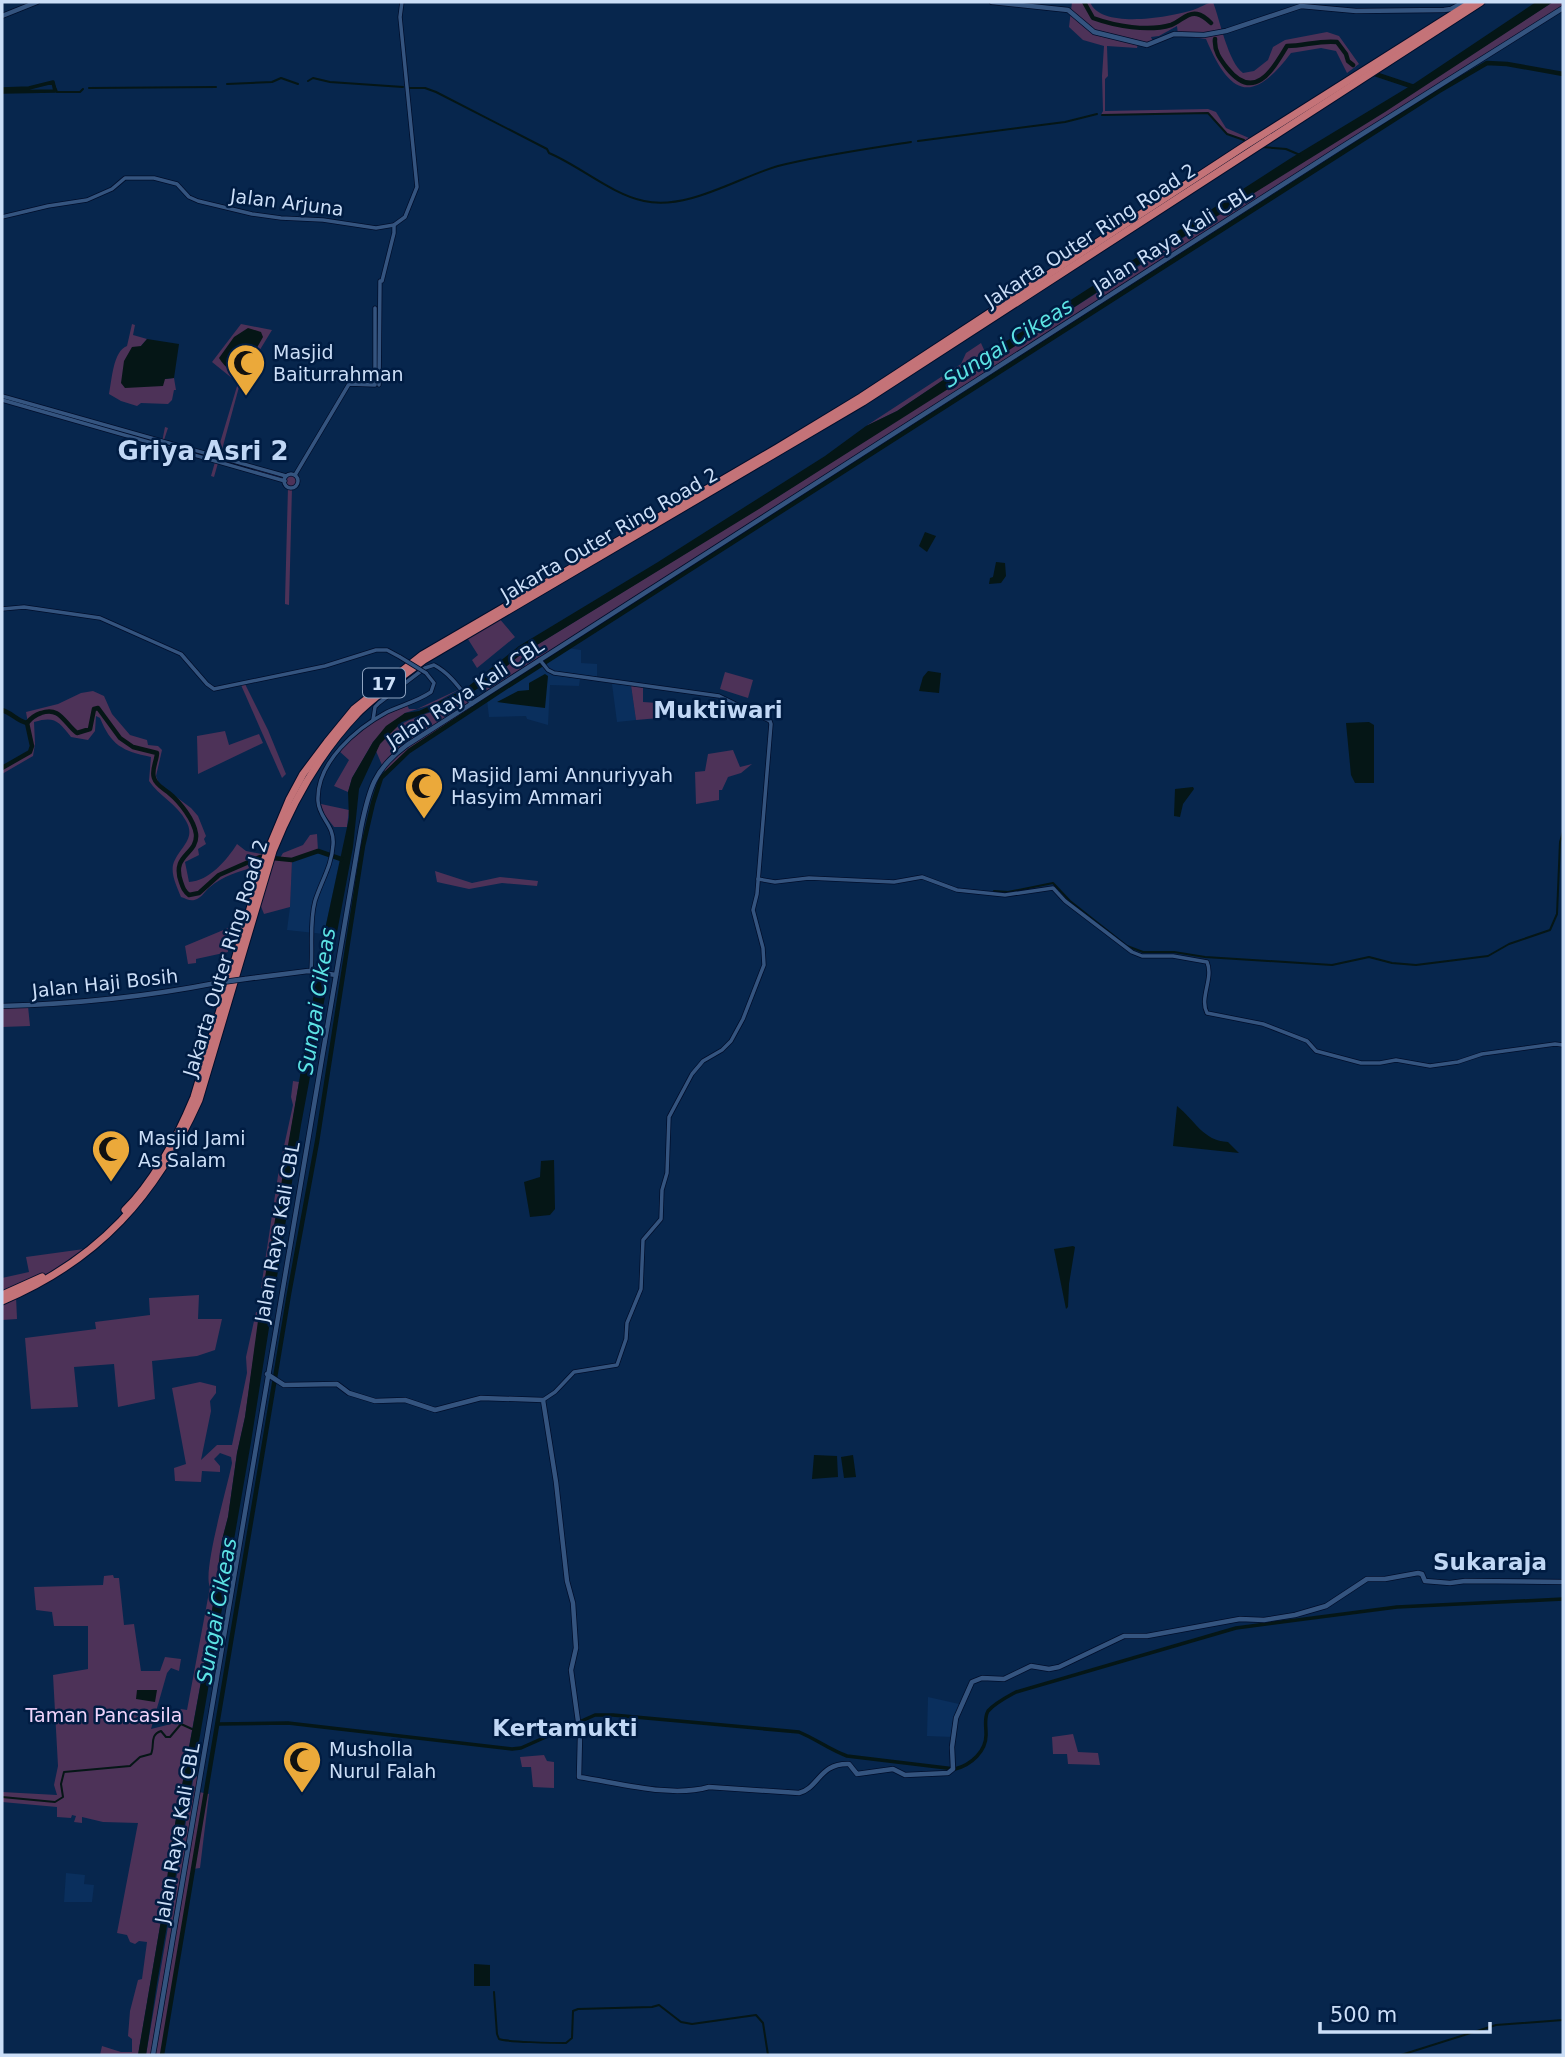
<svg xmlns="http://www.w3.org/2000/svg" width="1565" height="2057" font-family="'DejaVu Sans',sans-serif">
<rect width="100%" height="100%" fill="#07264d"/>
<g fill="#0a2f5d">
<path d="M567 648 581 650V663L597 664V677L583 676 584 680 580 679 579 686 550 685 548 725 527 719 526 716 489 717 487 700Z"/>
<path d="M612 684 631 685 636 720 617 722Z"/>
<path d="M318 851 340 859 324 934 287 930 290 907 292 860Z"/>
<path d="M928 1697 959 1704 953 1737 927 1736Z"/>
<path d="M66 1873 85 1875 84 1884 94 1885 92 1902H64Z"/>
</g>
<g fill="#4d3258">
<path d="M1072 2H1090C1101 30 1170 17 1193 10 1200 8 1206 3 1213 2 1220 20 1228 62 1243 73L1254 71 1268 60 1273 47 1285 40 1327 32 1339 36 1359 64 1347 73 1336 51 1321 48 1291 53C1252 105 1230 96 1206 39L1178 35 1177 26 1159 36 1151 37 1154 44H1138L1137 48 1107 46 1108 76 1105 79V111L1208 109 1216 112 1226 128 1249 138 1246 141 1227 134 1208 113 1101 115 1103 111 1102 76 1104 46 1083 40 1069 27Z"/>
<path d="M1553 2H1563V8L487 694 485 684 519 656 777 497Z"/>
<path d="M132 324 135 325 133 335 147 339 141 346 165 379 174 378 176 390H174L172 400 168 404 141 403 137 406 121 401 109 394C112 380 113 351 127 346Z"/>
<path d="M241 324 272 330 241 381 243 385 239 387 220 457 286 476 293 474 298 478 297 485 292 488 289 605 285 604V601L288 487 284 481 218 463 214 477 211 476 215 462 164 446 162 442 165 427 168 428 164 440 216 456 238 383 212 362Z"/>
<path d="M981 343 985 352 897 411 866 426 961 364 966 353Z"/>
<path d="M498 617 515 637 477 668 472 660 478 655 466 636Z"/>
<path d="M725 672 753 680 748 698 720 689Z"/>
<path d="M245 684 268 730 286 774 282 778 241 685Z"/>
<path d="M631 685 643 687V702L658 703 659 718 636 720Z"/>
<path d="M460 689 433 704 405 713 373 742 352 778 348 792 334 786 349 760 339 751C359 731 379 713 407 705L409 709H417Z"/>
<path d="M93 691 104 696 112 714 130 735 147 740 148 745 158 746 162 750 156 776 159 784 191 808 198 816 206 836 204 839 206 844 198 849 199 855 185 862 189 882C209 881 227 860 237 844L246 851 266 855 263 866C244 869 224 875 210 887 205 891 202 897 197 899 191 902 187 899 181 897 177 887 171 875 173 865 178 848 197 840 186 821 177 804 159 796 149 781L151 757C122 751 111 745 100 718L96 716 95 731 88 740 71 737C58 721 55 716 34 722L35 744 33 756 2 774V768L30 752 32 746 26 712 58 704 81 693Z"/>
<path d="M465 697 473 709 413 748 385 772 376 751C395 713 433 718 465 697Z"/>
<path d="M225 731 229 745 259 734 263 743 198 774 197 736Z"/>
<path d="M733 750 740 767 752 764 741 773 728 777 722 790H719V800L696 804 695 772 705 771 708 754Z"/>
<path d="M321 804 349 810 347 827H334L324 814Z"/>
<path d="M317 834 318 851 292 861 290 907 264 914 260 904 271 858H280L283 853 303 845 310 835Z"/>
<path d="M435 871 472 883 500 877 538 881 537 886 502 883 469 889 437 882Z"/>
<path d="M233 926 236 932 234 943H227L228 952 196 959V963L188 964 185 946Z"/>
<path d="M28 1006 30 1026 2 1027V1007Z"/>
<path d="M293 1081 299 1082 265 1287 261 1288 279 1169 293 1105 291 1097Z"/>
<path d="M84 1249 45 1276 2 1295V1278L29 1272 26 1257Z"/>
<path d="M199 1295 198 1319H222L215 1350 197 1356 152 1361 155 1399 118 1407 114 1364 74 1367 78 1407 31 1409 25 1338 96 1329 95 1322 150 1315 149 1298Z"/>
<path d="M16 1296 17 1319 2 1320V1301Z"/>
<path d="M256 1312H260L245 1417 237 1453 228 1517 222 1540 207 1648 171 1846 165 1897 138 2055H100L102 2046 121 2052H132V2039L128 2036 130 2011 138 1980 142 1979 147 1942 139 1941 135 1944 130 1942 127 1935 117 1933 138 1823 103 1822 82 1817V1823L74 1822 76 1816 72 1815 71 1818 57 1817V1807L2 1802V1792L57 1795 54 1785 58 1766 53 1675 88 1669V1626H54L52 1612 36 1610 34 1587 103 1585 104 1576 113 1575 114 1578H119L124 1625 134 1624 141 1671H160L165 1657 181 1659 179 1671 171 1668 167 1673 151 1729 171 1724 181 1709 187 1710 210 1587C202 1572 228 1485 232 1463L231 1457 220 1453 214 1459 220 1466V1472L202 1471 201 1482 175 1481 174 1468 186 1464 172 1388 200 1382 216 1386V1393L210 1401 211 1411 201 1460 217 1445H232L247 1373 246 1357Z"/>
<path d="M1073 1734 1078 1752 1098 1753 1100 1765 1068 1764 1067 1754H1053L1052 1737Z"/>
<path d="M544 1755 547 1761 554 1762V1788L533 1787 531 1767H522L520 1757Z"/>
<path d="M194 1775 200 1778 199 1792 209 1794 200 1868 193 1869 161 2055H146Z"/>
</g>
<g fill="#051616">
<path d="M1536 2H1553L1385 112 1146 260 997 358 759 509 519 656 485 684 458 701 402 722 380 744 359 789 353 847 301 1125 251 1442 157 1983 146 2055H138L165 1897 171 1846 205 1660 222 1540 228 1517 237 1453 245 1417 260 1306 299 1082 324 934 349 818 348 792 352 778 373 742 386 726 405 713 419 711 465 689 519 646 658 562 825 456 866 426 897 411 976 358 1015 336 1291 158 1415 83Z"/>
<path d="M248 328 261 332 263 337 244 371 241 374C230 372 225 367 219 358L234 337Z"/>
<path d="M147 339 179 344 174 378 165 379 163 386 125 388 121 383 124 361 132 347 141 346Z"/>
<path d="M925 532 936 536 927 552 919 546Z"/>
<path d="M996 562 1005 563 1006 576 1001 583 989 584 990 578 993 577Z"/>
<path d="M928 671 941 673 939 693 919 691 923 677Z"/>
<path d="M545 674 548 676 545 708 497 702 518 691 529 690V683Z"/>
<path d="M1369 722 1374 725V783H1355L1351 775 1346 723Z"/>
<path d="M1193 787 1194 789 1183 804 1180 817 1174 816 1175 789Z"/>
<path d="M1177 1106C1195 1120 1203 1141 1228 1142L1239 1153 1173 1146Z"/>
<path d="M554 1160 555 1209 550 1215 530 1217 524 1182 540 1177 541 1161Z"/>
<path d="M1073 1246 1075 1247 1069 1284 1068 1307 1066 1309 1054 1249Z"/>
<path d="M814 1455 837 1456 838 1477 812 1479Z"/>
<path d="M853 1455 856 1477 844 1478 841 1457Z"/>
<path d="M137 1690H157L155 1702 136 1699Z"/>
<path d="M474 1964 490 1965V1986H474Z"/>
</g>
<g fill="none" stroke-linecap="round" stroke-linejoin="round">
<g stroke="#051616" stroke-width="2">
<path d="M308 81 313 78 330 82 403 87"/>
<path d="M227 84 272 82 281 78 298 84"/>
<path d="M54 85 57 92H80L83 89"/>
<path d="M89 88 216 87"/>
<path d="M409 88H425L436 92 547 149 549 153C580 166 611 194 644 201 687 211 739 177 778 166 822 155 867 149 911 142"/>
<path d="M1102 115 1208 113 1227 134 1244 140"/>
<path d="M918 141 1065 122 1097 114"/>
<path d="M1262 147 1286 149 1300 155"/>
<path d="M994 891 1008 892 1053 883 1070 901 1127 946 1143 952H1174L1205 957 1332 965 1369 957 1392 963 1416 965 1488 956 1509 944 1550 930 1557 914 1560 842 1563 832"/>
<path d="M2 1797 55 1802 63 1797 61 1784 64 1772 130 1766 140 1757 151 1754C155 1746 149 1735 161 1731L166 1737H170L181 1724 192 1729"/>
<path d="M494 1992 497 2034 499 2039C506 2042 554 2043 566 2043L572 2038 573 2011 578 2009 652 2007 659 2005 681 2022 692 2024 756 2015 763 2023 768 2055"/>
<path d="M1401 2055 1496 2025 1563 2020"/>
</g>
<g stroke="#051616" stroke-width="3.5">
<path d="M2 89 29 88 53 82 55 91 2 92"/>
<path d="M218 1724 288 1723 512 1749 521 1748 595 1715H613L799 1732C816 1739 830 1750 847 1756L955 1769C971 1765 987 1751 986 1733 986 1725 984 1718 988 1711 995 1703 1007 1697 1016 1692L1236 1628 1397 1607 1563 1599"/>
</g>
<g stroke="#051616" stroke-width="4.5">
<path d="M1084 2 1093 18C1115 26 1148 32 1171 25 1180 22 1187 12 1197 14 1202 15 1207 19 1211 23"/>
<path d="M1215 39C1214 51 1220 59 1227 68 1254 102 1272 71 1287 46 1304 46 1320 40 1337 42L1346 54 1348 61 1353 65"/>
<path d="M1375 74 1414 87"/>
<path d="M2 710C12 713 17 721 27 723 31 718 35 715 41 713 60 706 64 723 77 733L90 729 94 709 98 708 120 738 133 747 157 753C157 760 151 770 154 778 156 785 164 789 169 793 180 802 194 820 196 834 198 855 171 854 181 882 183 888 184 891 189 895L199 893 219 875 260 857"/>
<path d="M2 768 30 752 32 746 27 723"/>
<path d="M272 858 292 860 318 851 341 859"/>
<path d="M162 2055 289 1294 317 1142 363 846 373 803 381 778 409 751 497 693 1439 91 1487 63 1507 64 1563 74"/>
</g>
<g stroke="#000e2b" stroke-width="5">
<g id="tertiary">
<path d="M2 217 48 206 87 200 112 189 125 178H154L177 184 189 197 198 201 252 214 281 218 323 220 376 228 394 225 405 217 417 187 400 17 402 2"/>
<path d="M379 385 380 281H382L394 233V225"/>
<path d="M2 396 286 476"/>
<path d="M2 400 285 481"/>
<circle cx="291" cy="481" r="7"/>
<path d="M295 475 349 384 375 385V308"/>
<path d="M2 609 24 607 100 618 181 654 207 684 214 689 325 666 376 650H387L400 657"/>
<path d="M540 660 548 670 554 673 719 696 770 721 771 724 757 894 753 910 763 948 764 965 743 1019 731 1041 722 1050 703 1061 692 1074 669 1117 667 1173 662 1190 661 1219 643 1240 641 1289 627 1323 626 1339 617 1365 574 1372 555 1392 543 1400"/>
<path d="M373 720 375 707 379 703 425 668 434 665C451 674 461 690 472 704"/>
<path d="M758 879 775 882 809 878 894 882 922 877 957 890 1005 895 1053 888 1065 901 1132 952 1142 956H1173L1207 962C1214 978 1199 998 1207 1013L1263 1024 1307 1041 1316 1051 1361 1063H1380L1396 1060 1430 1066 1458 1062 1482 1054 1555 1044 1563 1045"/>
<path d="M311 971C313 948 309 923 315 901 321 882 332 865 333 845 335 825 319 819 318 801 316 762 357 728 387 712 402 705 418 701 431 692L434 683 426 673"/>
</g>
</g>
<g stroke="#000e2b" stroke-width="6">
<g id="secondary">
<path d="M992 2 1068 10 1094 32 1147 45 1174 34 1204 35 1226 31 1301 6 1356 11 1444 10 1451 9 1464 2"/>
<path d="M2 16 37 2"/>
<path d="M245 979 308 971 336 975"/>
<path d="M2 1006C74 1004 145 997 216 983"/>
<path d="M267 1374 284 1385 337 1384 349 1393 375 1401 405 1400 435 1410 481 1398 543 1400 556 1482 567 1581 573 1603 576 1648 571 1670 580 1736 579 1777C619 1783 671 1798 709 1787L799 1793C819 1788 819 1763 849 1764L857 1774 893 1769 905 1775 948 1773 953 1769 952 1747 956 1718 972 1682 982 1678 1004 1679 1031 1666 1049 1669 1059 1667 1124 1636H1147L1240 1619 1264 1620 1295 1615 1326 1606 1367 1579H1385L1418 1573 1422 1574 1425 1581 1450 1583 1465 1581 1563 1582"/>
<path d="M153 2055 361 828C369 789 374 769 407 745L1340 148 1563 8"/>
</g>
</g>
<g stroke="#000e2b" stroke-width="9">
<g id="motorway">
<path d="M125 1210C156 1179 177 1138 194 1097L266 855 289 800 303 774 327 742 354 709 422 655 777 448 861 397 1246 145 1472 2"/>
<path d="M2 1295 42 1277"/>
<path d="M2 1301C99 1260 156 1196 199 1100L273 851C293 801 319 754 357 714 377 694 402 677 424 660L863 402 1481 2"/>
</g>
</g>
<use href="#tertiary" stroke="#34547f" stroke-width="3.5"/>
<use href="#secondary" stroke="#34547f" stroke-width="4.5"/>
<use href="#motorway" stroke="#c47378" stroke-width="7"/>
<g stroke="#000e2b" stroke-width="5" stroke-linecap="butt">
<path id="tertiary-bridge" d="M400 657 426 673"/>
</g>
<g stroke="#000e2b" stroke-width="6" stroke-linecap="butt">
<path id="secondary-bridge" d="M216 983 245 979"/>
</g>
<use href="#tertiary-bridge" stroke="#34547f" stroke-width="3.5"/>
<use href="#secondary-bridge" stroke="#34547f" stroke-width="4.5"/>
</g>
<defs>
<g id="mosque-pin" transform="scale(2.0125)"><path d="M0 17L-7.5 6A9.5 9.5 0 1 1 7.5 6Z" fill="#eba93a" stroke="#001c42"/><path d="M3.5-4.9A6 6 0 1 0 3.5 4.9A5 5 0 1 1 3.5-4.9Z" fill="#111"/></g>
</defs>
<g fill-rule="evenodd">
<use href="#mosque-pin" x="246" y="363"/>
<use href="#mosque-pin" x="424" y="786"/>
<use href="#mosque-pin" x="111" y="1149"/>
<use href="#mosque-pin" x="302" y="1760"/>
</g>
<g text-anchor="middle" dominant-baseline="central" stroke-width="5" stroke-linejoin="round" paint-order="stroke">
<rect fill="#001c42" stroke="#8ea4c1" stroke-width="2" x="363" y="668.5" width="42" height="29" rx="5"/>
<g font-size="18" font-weight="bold" fill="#cbdef7">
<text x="384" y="683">17</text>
</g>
<g font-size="19" fill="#cbdef7" stroke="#001c42">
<text transform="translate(287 202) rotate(7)">Jalan Arjuna</text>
<text transform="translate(1090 235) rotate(-33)">Jakarta Outer Ring Road 2</text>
<text transform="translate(1172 239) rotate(-32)">Jalan Raya Kali CBL</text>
<text transform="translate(609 534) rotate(-30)">Jakarta Outer Ring Road 2</text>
<text transform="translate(465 693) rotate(-33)">Jalan Raya Kali CBL</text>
<text transform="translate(225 958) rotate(-73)">Jakarta Outer Ring Road 2</text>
<text transform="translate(105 983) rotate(-6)">Jalan Haji Bosih</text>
<text transform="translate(277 1232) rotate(-80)">Jalan Raya Kali CBL</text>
<text transform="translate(177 1833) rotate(-80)">Jalan Raya Kali CBL</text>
</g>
<g font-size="19" fill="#cbdef7" stroke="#001c42" text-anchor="start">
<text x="273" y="352">Masjid<tspan x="273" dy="22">Baiturrahman</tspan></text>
<text x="451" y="775">Masjid Jami Annuriyyah<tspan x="451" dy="22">Hasyim Ammari</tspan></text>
<text x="138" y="1138">Masjid Jami<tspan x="138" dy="22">As Salam</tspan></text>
<text x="329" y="1749">Musholla<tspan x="329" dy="22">Nurul Falah</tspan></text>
</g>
<g font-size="19" fill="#f0d5fb" stroke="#001c42">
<text x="104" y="1715">Taman Pancasila</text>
</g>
<g font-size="21" font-style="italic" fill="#5ce3e4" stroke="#001c42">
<text transform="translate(1008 343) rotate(-32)">Sungai Cikeas</text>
<text transform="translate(317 1001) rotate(-81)">Sungai Cikeas</text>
<text transform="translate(217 1611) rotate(-80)">Sungai Cikeas</text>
</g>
<g font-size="23" font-weight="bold" fill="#c0d7f5" stroke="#001c42">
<text x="718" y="710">Muktiwari</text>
<text x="1490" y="1562">Sukaraja</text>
<text x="565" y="1728">Kertamukti</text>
</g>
<g font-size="26" font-weight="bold" fill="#c0d7f5" stroke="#001c42">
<text x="203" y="451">Griya Asri 2</text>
</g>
</g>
<rect width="1565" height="2057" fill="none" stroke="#cbdef7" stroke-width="7"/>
<path d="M1320 2022v10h170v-10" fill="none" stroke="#cbdef7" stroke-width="3.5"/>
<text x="1330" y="2022" font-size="21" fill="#cbdef7" stroke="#001c42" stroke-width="5" paint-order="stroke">500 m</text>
</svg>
